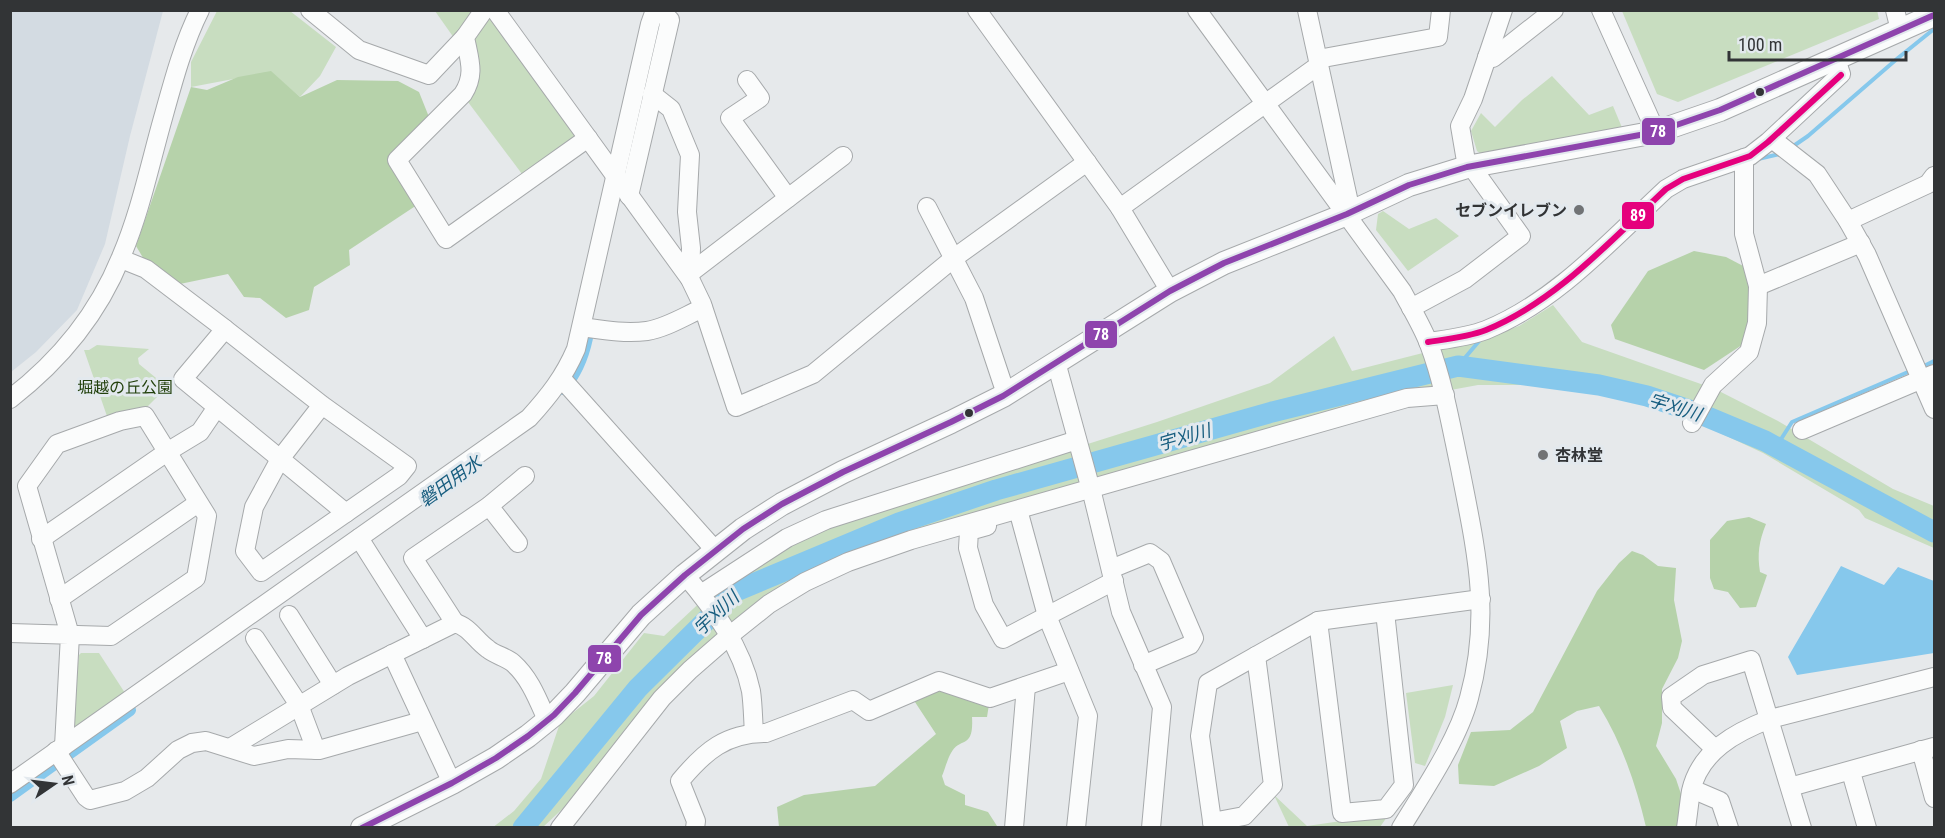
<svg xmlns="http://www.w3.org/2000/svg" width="1945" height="838" font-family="'Roboto Condensed','Noto Sans JP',sans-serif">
<rect width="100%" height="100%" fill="#e6e9eb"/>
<path fill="#d3dbe2" d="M11 10 163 11 130 136 105 244 77 310 36 352 11 372Z"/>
<g fill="#c8ddc0">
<path d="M1877 10 1879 19 1678 102 1657 94 1622 11Z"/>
<path d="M217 11H290L336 47 320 76 300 97 271 72 191 87V62Z"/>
<path d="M435 11H478L454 38Z"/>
<path d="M490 15 580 139 525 178 468 102 478 72 471 40Z"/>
<path d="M1552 76 1589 115 1613 106 1623 130 1481 154 1477 151 1471 131 1481 113 1495 127 1522 100Z"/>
<path d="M1383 211 1409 229 1436 218 1459 236 1408 271 1376 230 1378 214Z"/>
<path d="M1553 305 1582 342 1715 389 1778 421 1893 489 1934 506V548L1865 518 1859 510 1763 453 1705 426 1626 398 1542 385H1478L1407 398 878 546 756 609 584 789 543 827 492 828 514 811 541 779 560 723 594 696 644 633 664 636 708 595 818 524 993 474 1157 422 1270 383 1334 336 1352 371 1470 341H1477L1519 326Z"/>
<path d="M97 345 149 349 138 358 139 364 167 387 146 408 108 419 84 350H89Z"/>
<path d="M81 653H99L125 693 78 727 71 725 79 655Z"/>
<path d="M1453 685 1445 717 1425 766 1415 763 1406 693Z"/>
<path d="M1274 795 1307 826 1389 814 1380 827H1289Z"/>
</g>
<g fill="#b6d2aa">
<path d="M271 71 300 97 337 80 398 81 419 92 429 117 395 165 423 201 349 250 350 265 314 287 309 310 286 318 260 298 244 297 228 274 175 285 145 261 136 246 191 87 207 90 238 77Z"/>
<path d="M1694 251 1726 257 1747 268 1751 315 1742 345 1704 370 1615 339 1611 325 1648 271Z"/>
<path d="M1749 517 1766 524C1759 541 1757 554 1760 572L1767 575 1756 607 1740 608 1728 592 1714 589 1710 578V540L1727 521Z"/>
<path d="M1632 551 1643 555 1658 566 1676 568 1674 600 1682 641 1678 658 1662 689V723L1656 746 1676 779 1685 806 1682 827H1646C1636 785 1622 743 1599 706L1577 711 1560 721 1567 748 1539 766 1494 786 1459 784 1458 765 1471 732 1510 730 1533 712 1597 591 1619 563Z"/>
<path d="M943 682 990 698 987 717H972C974 750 960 736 951 753 947 760 945 769 942 776L945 785 965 795V805L988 812 997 826 1001 827H779L777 807 804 795 875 786 936 734 913 699Z"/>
</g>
<path fill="#86c8ec" d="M1841 566 1884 585 1898 567 1934 581V653L1797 675 1788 657Z"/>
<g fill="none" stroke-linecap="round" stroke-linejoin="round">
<g stroke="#86c8ec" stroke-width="4">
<path d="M1792 147 1808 136 1898 58 1934 29"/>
<path d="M1758 159 1780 154"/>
<path d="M1926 365 1934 361"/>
<path d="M1458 366 1480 340"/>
<path d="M1776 447 1792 422 1908 372"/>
</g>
<g stroke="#86c8ec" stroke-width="12">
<path d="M563 389C576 374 583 357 587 338"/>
<path d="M10 796 130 710"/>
</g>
<path stroke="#86c8ec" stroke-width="21" d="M523 828 638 688 736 591 899 523 996 490 1272 412 1458 366 1599 385 1647 396 1698 413 1765 441 1934 532"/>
<g stroke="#a6a9ab" stroke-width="20">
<g id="minor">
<path d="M310 10 359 50 429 75 465 37"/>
<path d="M484 10 465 37C469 59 476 74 463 94L397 160 446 239 588 138"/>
<path d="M495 10 690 279 702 304 736 407 813 374 954 258 1087 162"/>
<path d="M977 10 1120 208 1170 291"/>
<path d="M1197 10 1402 291C1411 308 1422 326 1429 344 1444 384 1451 426 1460 468 1476 550 1492 615 1469 698 1458 740 1424 790 1401 828"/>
<path d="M1307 10 1351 212"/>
<path d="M1601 10 1656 132"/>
<path d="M1895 10 1900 30"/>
<path d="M1487 57 1493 58 1554 10"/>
<path d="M1318 59 1438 37 1441 10"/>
<path d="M747 80 760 98 730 118 788 198"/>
<path d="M652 94 671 109 690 155 687 212 691 248 690 279"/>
<path d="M1772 139 1817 174 1848 221 1867 255 1934 409"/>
<path d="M1467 167 1460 126 1473 99 1503 10"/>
<path d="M629 196 670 20 659 10"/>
<path d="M927 207 974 298 1006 394"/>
<path d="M1120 208 1319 65"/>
<path d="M1848 221 1928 184 1934 176"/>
<path d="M121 259 146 269 225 329 183 379 346 513"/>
<path d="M690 273 843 156"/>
<path d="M1758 286 1861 243"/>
<path d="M1411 308 1465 279 1521 236 1471 166"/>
<path d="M582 327C603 330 625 334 647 331 666 328 685 316 703 308"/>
<path d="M225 329 322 405 407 466 399 476 261 572 245 551 254 507 280 459 322 405"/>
<path d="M1428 342C1448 339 1468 337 1486 330 1557 301 1611 240 1666 189L1683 179 1750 156 1768 142 1841 74 1836 59"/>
<path d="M1056 362 1093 497 1121 612 1162 707 1151 828"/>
<path d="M562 379 715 550"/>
<path d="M10 399C58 362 98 314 121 257 140 213 150 164 163 118 173 82 183 44 200 10"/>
<path d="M1692 423 1713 385 1749 352 1757 323 1758 286 1744 234V158"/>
<path d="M1802 430 1934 374"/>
<path d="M489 506 518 543"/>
<path d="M1020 517 1047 616 1088 716 1076 828"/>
<path d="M987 526 969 531 968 548 984 605 1003 639 1114 581"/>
<path d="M359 538 423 639"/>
<path d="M41 539 167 452 200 432 217 407"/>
<path d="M1111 569 1150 553 1161 561 1194 638 1190 645 1143 665"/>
<path d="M685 575C713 608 742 647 751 691 753 705 753 719 754 733"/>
<path d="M701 594 787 538 826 520 1077 440"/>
<path d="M59 599 198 503"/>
<path d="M289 615 333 685"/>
<path d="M1318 621 1342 813 1386 809 1404 785 1385 612"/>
<path d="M455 623 413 558 489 506 525 476"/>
<path d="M10 633 111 636 196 578 207 516 145 416 120 421 57 444 27 486 70 635 64 746"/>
<path d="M255 638 299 705 316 750"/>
<path d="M392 654 452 783"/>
<path d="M230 748 348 676 455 623C470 627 475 640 488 649 495 655 506 657 513 663 530 678 538 700 547 720"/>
<path d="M1715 749 1672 708 1671 697 1703 675 1751 660 1802 828"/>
<path d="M1921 750 1934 798"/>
<path d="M56 751 86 797 90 800 125 791 147 778 178 750 192 743 206 741 254 756 288 749 319 750 422 721"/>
<path d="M1851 772 1867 828"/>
<path d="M10 784 529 418C549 396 564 377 576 349L650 24 655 10"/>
<path d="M1790 787 1934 747"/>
<path d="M1692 789 1720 801 1729 828"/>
<path d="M1212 822 1244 816 1273 785 1256 656"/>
<path d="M560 828 662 698 690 670 729 636 769 604 805 582 848 562 911 540 1407 398 1445 395"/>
<path d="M695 828 696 821 680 781C705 751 726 733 766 733L853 700 869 711 939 681 990 698 1069 671"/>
<path d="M1014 828 1026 686"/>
<path d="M1213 828 1200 736 1208 683 1318 621 1481 599"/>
<path d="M1686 828C1688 815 1689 803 1691 791 1700 751 1736 732 1770 719L1934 677"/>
</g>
</g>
<g stroke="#a6a9ab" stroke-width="24">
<path id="major" d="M362 828 452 783 496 758 528 736 554 715 575 693 641 615 685 575 743 529 782 504 843 472 951 422 1003 396 1170 291 1224 263 1347 214 1409 185 1467 167 1656 132 1720 110 1934 15"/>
</g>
<use href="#minor" stroke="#fbfcfc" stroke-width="18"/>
<use href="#major" stroke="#fbfcfc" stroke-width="22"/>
<g stroke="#e3e9ee" stroke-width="10">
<path id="bus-1" d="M362 828 452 783 496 758 528 736 554 715 575 693 641 615 685 575 743 529 782 504 843 472 951 422 1003 396 1170 291 1224 263 1347 214 1409 185 1467 167 1656 132 1720 110 1934 15"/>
</g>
<g stroke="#e3e9ee" stroke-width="10">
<path id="bus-2" d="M1428 342C1448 339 1468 337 1486 330 1557 301 1611 240 1666 189L1683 179 1750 156 1768 142 1841 75"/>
</g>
<use href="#bus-1" stroke="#8e44ad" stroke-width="6"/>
<use href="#bus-2" stroke="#e5007d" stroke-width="6"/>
</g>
<g fill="#323436" stroke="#e3e9ee" stroke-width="2">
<circle cx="1760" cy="92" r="5"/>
<circle cx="969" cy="413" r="5"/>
</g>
<g fill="#717375" stroke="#e3e9ee" stroke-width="2">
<circle cx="1579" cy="210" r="6"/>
<circle cx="1543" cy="455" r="6"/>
</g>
<g text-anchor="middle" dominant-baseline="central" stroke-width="6" stroke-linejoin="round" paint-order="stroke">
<g font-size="16" font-weight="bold" fill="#323436" stroke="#e3e9ee" text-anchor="end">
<text x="1567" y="210">セブンイレブン</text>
<text x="1555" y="455" text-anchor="start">杏林堂</text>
</g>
<g font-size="16" fill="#23410d" stroke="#e3e9ee">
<text x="125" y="387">堀越の丘公園</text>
</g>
<g font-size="18" font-style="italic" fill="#175d7f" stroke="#e3e9ee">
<text transform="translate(1675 407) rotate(17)">宇刈川</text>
<text transform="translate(1184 437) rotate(-16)">宇刈川</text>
<text transform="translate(450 481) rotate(-36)">磐田用水</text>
<text transform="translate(716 613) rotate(-43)">宇刈川</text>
</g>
</g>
<g stroke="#e3e9ee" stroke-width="2">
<rect x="1641" y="117" width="35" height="29" rx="6" fill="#8e44ad"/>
<rect x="1621" y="201" width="34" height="29" rx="6" fill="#e5007d"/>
<rect x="1084" y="320" width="34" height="29" rx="6" fill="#8e44ad"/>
<rect x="587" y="644" width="35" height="29" rx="6" fill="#8e44ad"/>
</g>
<g font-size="16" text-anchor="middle" font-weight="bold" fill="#fff">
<text x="1658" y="137">78</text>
<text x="1638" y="221">89</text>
<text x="1101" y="340">78</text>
<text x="604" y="664">78</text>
</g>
<rect width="1945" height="838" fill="none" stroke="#323436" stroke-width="24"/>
<g transform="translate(54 784) rotate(76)" stroke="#e3e9ee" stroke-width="4.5" paint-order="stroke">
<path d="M0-4.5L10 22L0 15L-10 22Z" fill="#323436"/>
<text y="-9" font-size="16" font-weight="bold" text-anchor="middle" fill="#323436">N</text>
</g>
<path d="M1729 51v9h177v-9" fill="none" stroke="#323436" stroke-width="3"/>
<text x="1738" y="51" font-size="18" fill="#323436" stroke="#e3e9ee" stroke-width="4.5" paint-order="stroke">100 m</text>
</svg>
